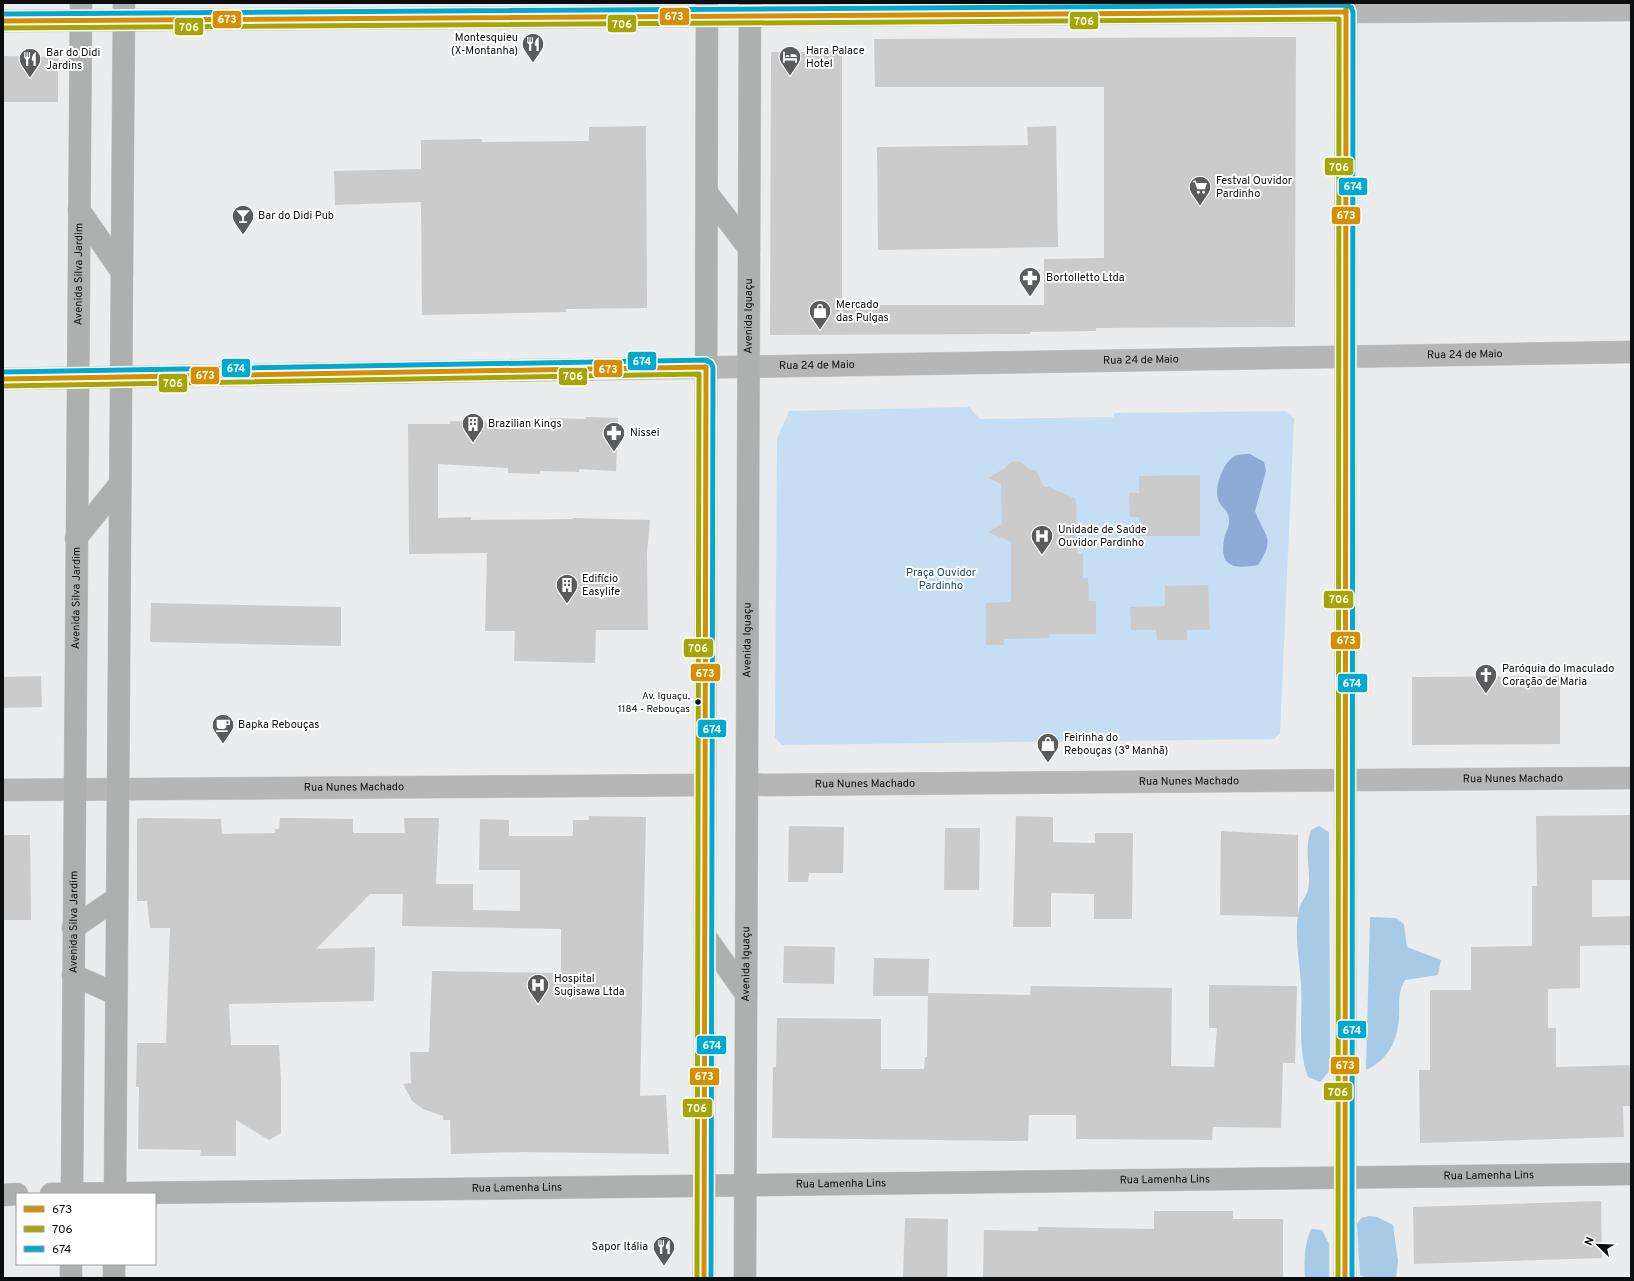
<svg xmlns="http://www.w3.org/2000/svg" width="1634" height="1281" font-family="Overpass,sans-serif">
<rect width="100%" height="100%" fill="#eaecee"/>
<path fill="#c5def4" d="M969 407 980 419 1113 417 1114 413 1286 411 1294 418 1280 733 1274 739 782 745 775 737 777 439 789 411Z"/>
<g fill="#a7cae7">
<path d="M1319 826 1329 832 1330 1070 1320 1082 1308 1077C1297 1048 1303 1014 1301 983 1299 959 1294 934 1299 910 1300 903 1306 897 1308 890 1312 871 1303 852 1311 830Z"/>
<path d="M1370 917 1396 918 1404 924 1407 947 1441 960 1438 975 1405 980C1397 994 1400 1002 1399 1017 1398 1040 1388 1060 1366 1070Z"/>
<path d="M1369 1216 1377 1217 1393 1225 1398 1261 1396 1278H1367L1360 1275 1357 1224 1361 1218Z"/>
<path d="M1311 1229 1322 1230 1329 1244V1278H1305C1304 1260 1304 1246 1311 1229Z"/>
</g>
<path fill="#8faad4" d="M1250 454 1264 462 1266 471 1255 511C1265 538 1276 537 1258 565 1236 569 1219 568 1224 540 1224 534 1229 529 1229 523 1230 509 1221 509 1218 499 1214 487 1224 459 1237 455 1241 454 1246 454 1250 454Z"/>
<g fill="#cbcbcc">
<path d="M1296 37 1295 327 1096 328V331L1030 332V334L770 335 771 52H842V305H1044V259L1104 258V87H875L874 39Z"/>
<path d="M3 56 58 57V102H3Z"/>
<path d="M646 126 647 308 566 309V312L422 315 421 202 335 205 334 171 421 169V140L482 139V142L589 141V127Z"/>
<path d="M1056 126 1058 247 878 250 877 147 1028 145 1027 127Z"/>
<path d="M586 417 618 418 616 471 579 469V472L540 471V474L508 473V468L438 464V518L471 517V520L573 519V518L650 520 647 553 648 630H596L595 663 514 661 515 631H485L487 553 409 554 408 424H450V421L509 423V419L550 421V418L586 419Z"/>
<path d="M1016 461 1021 462 1030 470H1036L1044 487H1049L1076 499 1077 554H1083V578H1088L1089 601H1096V634H1050V638L1004 639V645H986V603L1011 602V542L988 532 1002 524 1001 484 988 478 1005 468 1011 462Z"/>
<path d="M1200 475V536H1139V517H1130L1129 493H1139V476Z"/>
<path d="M1208 585 1210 630H1187V640H1157L1156 630H1131L1130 607 1165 606V586Z"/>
<path d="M151 603 341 607V646L150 642Z"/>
<path d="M41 676 42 707 3 708V677Z"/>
<path d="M1560 676V744L1412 745V677Z"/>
<path d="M1631 815V880H1592V917L1631 916V945L1580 946V988L1548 989V1028H1556V1067L1631 1065V1106H1623L1624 1137 1420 1143 1419 1070H1430V990H1471V947L1532 946V886H1537L1536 816Z"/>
<path d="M589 816 646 817 640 1096 666 1095 669 1154 523 1152 451 1154 450 1120H443V1116L423 1109 412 1101 403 1084 411 1083 410 1052H429L432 971 561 973V929L402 926 403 894H370L316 949 375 947 374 1001 229 1004 231 1045H279L281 1081V1133L269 1140 236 1120V1156H200L201 1150 138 1149 139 1087H136L137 1043H166L170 928H150L147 901H137V819L144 818 221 819 222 834 275 833V829H279L280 818H294L353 819V833H405L404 818H439L436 884H473V910L520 911V870H479L480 819 509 820V836H573V820H589Z"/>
<path d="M1016 816 1053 817V842L1095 843V833H1133L1132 919H1094V894L1051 893V927H1013Z"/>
<path d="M789 826 844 827 843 873H809L808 882H788Z"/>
<path d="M945 828H980L979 890H944Z"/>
<path d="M1221 831 1298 835V917L1220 915Z"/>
<path d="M3 835H30L31 920H3Z"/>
<path d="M784 946 835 947 834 984 783 983Z"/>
<path d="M874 958 929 959 928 996H873Z"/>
<path d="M1209 985 1297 986 1295 1063H1283L1281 1128 1213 1127 1212 1140 1076 1139V1115H1029L1028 1141 772 1138 773 1067H776L777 1018 881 1019V1069H924L925 1057H927L928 993 1030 995 1031 986 1172 988 1171 1066 1214 1067 1217 1028H1209Z"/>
<path d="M1601 1201 1602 1258 1414 1264 1413 1207Z"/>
<path d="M1154 1211H1233V1219H1283V1278H983L984 1230 1038 1231V1227L1154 1229Z"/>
<path d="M905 1218 948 1219 947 1278H903Z"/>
</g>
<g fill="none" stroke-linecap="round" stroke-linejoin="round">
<g stroke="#c7c8c9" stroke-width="23">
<g id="minor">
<path d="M3 21 1631 10"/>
<path id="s1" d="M3 379 1631 352"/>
<path id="s2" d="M747 785 1631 778"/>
<path id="s3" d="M3 790 705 785"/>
</g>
</g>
<g stroke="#c7c8c9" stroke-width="23">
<g id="major">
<path d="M707 193 749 248"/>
<path d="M79 210 122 272"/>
<path d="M76 538 120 484"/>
<path d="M73 928 117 898"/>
<path d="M705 936 746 994"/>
<path d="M73 975 116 994"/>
<path id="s4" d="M51 1194 1631 1174"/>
<path id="s5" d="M72 1194 81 3"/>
<path d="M115 1194 124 3"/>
<path d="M3 1195 17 1194"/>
<path d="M71 1278V1264"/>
<path d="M114 1278V1264"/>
<path d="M704 1278 707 3"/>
<path id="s6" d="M745 1278 750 3"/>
<path d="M1345 1278 1346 3"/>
</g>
</g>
<use href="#minor" stroke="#b6b6b6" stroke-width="22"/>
<use href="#major" stroke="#aeafaf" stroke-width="22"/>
<g stroke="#fff" stroke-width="8">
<g id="bus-1">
<path d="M3 21 1346 12"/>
<path d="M3 379 706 367 704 1278"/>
<path d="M1345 1278 1346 3"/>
</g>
</g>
<g stroke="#fff" stroke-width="8">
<g id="bus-2">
<path d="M3 28 1339 19 1338 1278"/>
<path d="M3 386 699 374 697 1278"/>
</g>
</g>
<g stroke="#fff" stroke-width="8">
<g id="bus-3">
<path d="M3 14 1346 5 1351 7 1353 12 1352 1278"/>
<path d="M3 372 706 360 711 363 713 367 711 1278"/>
</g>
</g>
<use href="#bus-1" stroke="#d48f02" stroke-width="5"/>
<use href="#bus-2" stroke="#a5a504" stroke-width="5"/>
<use href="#bus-3" stroke="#00a9ce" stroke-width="5"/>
</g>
<defs>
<g id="restaurant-pin" transform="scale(1.15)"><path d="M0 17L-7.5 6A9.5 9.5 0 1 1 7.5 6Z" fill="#5a5b5c" stroke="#fff"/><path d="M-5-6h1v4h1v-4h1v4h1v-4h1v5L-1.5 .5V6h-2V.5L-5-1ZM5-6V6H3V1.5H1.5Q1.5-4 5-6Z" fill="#fff"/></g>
<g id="hotel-pin" transform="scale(1.15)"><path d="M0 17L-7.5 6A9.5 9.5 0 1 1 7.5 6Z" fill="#5a5b5c" stroke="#fff"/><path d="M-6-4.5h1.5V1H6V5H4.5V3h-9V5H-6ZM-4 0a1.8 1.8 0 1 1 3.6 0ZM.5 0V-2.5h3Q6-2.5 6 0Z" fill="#fff"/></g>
<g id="supermarket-pin" transform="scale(1.15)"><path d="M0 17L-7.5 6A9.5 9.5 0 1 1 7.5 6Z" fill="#5a5b5c" stroke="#fff"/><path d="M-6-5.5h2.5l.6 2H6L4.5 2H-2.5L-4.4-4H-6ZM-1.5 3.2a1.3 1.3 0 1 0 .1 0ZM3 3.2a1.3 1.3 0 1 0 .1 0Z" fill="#fff"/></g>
<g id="bar-pin" transform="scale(1.15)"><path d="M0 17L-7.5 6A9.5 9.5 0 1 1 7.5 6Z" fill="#5a5b5c" stroke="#fff"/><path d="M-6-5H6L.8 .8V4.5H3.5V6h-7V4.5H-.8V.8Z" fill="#fff"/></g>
<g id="pharmacy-pin" transform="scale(1.15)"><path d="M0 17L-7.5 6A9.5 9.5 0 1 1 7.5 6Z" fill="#5a5b5c" stroke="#fff"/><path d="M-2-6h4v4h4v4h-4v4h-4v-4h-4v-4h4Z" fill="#fff"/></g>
<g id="shop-pin" transform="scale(1.15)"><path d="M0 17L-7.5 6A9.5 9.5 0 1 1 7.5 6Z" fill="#5a5b5c" stroke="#fff"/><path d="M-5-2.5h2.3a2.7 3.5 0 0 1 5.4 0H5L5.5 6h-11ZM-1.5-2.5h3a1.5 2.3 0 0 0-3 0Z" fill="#fff"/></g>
<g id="building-pin" transform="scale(1.15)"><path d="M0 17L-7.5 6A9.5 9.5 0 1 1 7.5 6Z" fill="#5a5b5c" stroke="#fff"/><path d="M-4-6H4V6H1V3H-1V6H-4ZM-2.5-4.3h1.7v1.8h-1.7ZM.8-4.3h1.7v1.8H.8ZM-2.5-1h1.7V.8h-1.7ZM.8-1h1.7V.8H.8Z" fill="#fff"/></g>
<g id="hospital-pin" transform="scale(1.15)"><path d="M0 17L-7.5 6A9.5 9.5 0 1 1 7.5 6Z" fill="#5a5b5c" stroke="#fff"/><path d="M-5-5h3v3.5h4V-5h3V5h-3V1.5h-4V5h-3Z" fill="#fff"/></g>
<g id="church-pin" transform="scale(1.15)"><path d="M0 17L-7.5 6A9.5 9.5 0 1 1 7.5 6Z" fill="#5a5b5c" stroke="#fff"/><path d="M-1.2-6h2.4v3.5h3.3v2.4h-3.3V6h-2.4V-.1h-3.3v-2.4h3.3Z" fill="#fff"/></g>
<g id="cafe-pin" transform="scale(1.15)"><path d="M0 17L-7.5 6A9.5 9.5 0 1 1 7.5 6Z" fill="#5a5b5c" stroke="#fff"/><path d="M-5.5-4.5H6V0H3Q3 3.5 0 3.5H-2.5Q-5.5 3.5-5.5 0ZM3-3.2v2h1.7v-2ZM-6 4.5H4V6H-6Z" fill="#fff"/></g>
</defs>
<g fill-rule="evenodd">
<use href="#restaurant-pin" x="533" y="44"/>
<use href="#hotel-pin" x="790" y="57"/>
<use href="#restaurant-pin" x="30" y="59"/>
<use href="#supermarket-pin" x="1200" y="187"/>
<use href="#bar-pin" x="243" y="216"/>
<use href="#pharmacy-pin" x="1030" y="278"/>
<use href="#shop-pin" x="820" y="311"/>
<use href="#building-pin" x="473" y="424"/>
<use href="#pharmacy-pin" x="614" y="433"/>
<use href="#hospital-pin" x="1042" y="536"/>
<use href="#building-pin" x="567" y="585"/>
<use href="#church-pin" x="1486" y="675"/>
<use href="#cafe-pin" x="223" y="725"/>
<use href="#shop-pin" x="1048" y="744"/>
<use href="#hospital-pin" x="538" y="985"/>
<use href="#restaurant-pin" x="664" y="1247"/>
</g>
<circle fill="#0c0d0e" stroke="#fff" stroke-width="1.5" cx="698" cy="702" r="3.5"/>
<g text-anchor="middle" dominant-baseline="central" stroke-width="4" stroke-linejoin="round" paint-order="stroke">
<g font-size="10" fill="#0c0d0e" stroke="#fff" text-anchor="end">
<text x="690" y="696">Av. Iguaçu,<tspan x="690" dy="13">1184 - Rebouças</tspan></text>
</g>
<g font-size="11" fill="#0c0d0e" stroke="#fff" text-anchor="start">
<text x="518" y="38" text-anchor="end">Montesquieu<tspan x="518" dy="13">(X-Montanha)</tspan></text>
<text x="806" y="51">Hara Palace<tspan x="806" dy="13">Hotel</tspan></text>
<text x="46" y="53">Bar do Didi<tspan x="46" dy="13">Jardins</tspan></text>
<text x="1216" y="181">Festval Ouvidor<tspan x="1216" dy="13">Pardinho</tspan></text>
<text x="258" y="216">Bar do Didi Pub</text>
<text x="1046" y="278">Bortolletto Ltda</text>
<text x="836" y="305">Mercado<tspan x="836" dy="13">das Pulgas</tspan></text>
<text x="488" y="424">Brazilian Kings</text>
<text x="630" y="433">Nissei</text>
<text x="1058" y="530">Unidade de Saúde<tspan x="1058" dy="13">Ouvidor Pardinho</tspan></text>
<text x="582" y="579">Edifício<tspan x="582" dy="13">Easylife</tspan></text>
<text x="1502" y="669">Paróquia do Imaculado<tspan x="1502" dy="13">Coração de Maria</tspan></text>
<text x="238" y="725">Bapka Rebouças</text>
<text x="1064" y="738">Feirinha do<tspan x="1064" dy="13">Rebouças (3° Manhã)</tspan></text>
<text x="554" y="979">Hospital<tspan x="554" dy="13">Sugisawa Ltda</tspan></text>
<text x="648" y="1247" text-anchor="end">Sapor Itália</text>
</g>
<g font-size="11" fill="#0c0d0e" stroke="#fff">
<text stroke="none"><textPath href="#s5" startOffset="920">Avenida Silva Jardim</textPath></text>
<text stroke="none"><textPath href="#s6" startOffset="962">Avenida Iguaçu</textPath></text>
<text stroke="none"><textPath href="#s1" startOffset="1462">Rua 24 de Maio</textPath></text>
<text stroke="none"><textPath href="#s1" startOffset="1138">Rua 24 de Maio</textPath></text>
<text stroke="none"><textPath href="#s1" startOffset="814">Rua 24 de Maio</textPath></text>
<text stroke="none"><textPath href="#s5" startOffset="596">Avenida Silva Jardim</textPath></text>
<text stroke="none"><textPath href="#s6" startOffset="638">Avenida Iguaçu</textPath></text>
<text stroke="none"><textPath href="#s2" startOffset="766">Rua Nunes Machado</textPath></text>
<text stroke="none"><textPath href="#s2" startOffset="442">Rua Nunes Machado</textPath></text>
<text stroke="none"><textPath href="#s2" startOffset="118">Rua Nunes Machado</textPath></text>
<text stroke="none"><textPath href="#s3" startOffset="351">Rua Nunes Machado</textPath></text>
<text stroke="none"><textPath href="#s5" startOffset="272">Avenida Silva Jardim</textPath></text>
<text stroke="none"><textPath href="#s6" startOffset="314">Avenida Iguaçu</textPath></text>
<text stroke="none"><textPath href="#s4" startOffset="1438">Rua Lamenha Lins</textPath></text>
<text stroke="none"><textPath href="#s4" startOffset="1114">Rua Lamenha Lins</textPath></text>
<text stroke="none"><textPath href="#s4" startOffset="790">Rua Lamenha Lins</textPath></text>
<text stroke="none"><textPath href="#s4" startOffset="466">Rua Lamenha Lins</textPath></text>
</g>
<g font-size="11" fill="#1d4a6d" stroke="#fff">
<text x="941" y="573">Praça Ouvidor<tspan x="941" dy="13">Pardinho</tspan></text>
</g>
</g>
<g stroke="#fff" stroke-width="1.5">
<rect x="659" y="7" width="31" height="19" rx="4" fill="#d48f02"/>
<rect x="212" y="10" width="30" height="19" rx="4" fill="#d48f02"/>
<rect x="1069" y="11" width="30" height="19" rx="4" fill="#a5a504"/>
<rect x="607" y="14" width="30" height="19" rx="4" fill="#a5a504"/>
<rect x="174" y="17" width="30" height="19" rx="4" fill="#a5a504"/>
<rect x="1324" y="157" width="30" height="19" rx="4" fill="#a5a504"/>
<rect x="1338" y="177" width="30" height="19" rx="4" fill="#00a9ce"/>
<rect x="1331" y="206" width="30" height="19" rx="4" fill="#d48f02"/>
<rect x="627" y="351" width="30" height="20" rx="4" fill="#00a9ce"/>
<rect x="221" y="358" width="30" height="20" rx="4" fill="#00a9ce"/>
<rect x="593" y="359" width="30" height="19" rx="4" fill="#d48f02"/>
<rect x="190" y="366" width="30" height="19" rx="4" fill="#d48f02"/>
<rect x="558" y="367" width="30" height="19" rx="4" fill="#a5a504"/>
<rect x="158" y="373" width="30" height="20" rx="4" fill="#a5a504"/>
<rect x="1323" y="590" width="31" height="19" rx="4" fill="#a5a504"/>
<rect x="1330" y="631" width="31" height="19" rx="4" fill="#d48f02"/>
<rect x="683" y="638" width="31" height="20" rx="4" fill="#a5a504"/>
<rect x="690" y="663" width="31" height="19" rx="4" fill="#d48f02"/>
<rect x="1337" y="673" width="31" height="20" rx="4" fill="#00a9ce"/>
<rect x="697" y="719" width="30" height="19" rx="4" fill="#00a9ce"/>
<rect x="1337" y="1020" width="30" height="19" rx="4" fill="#00a9ce"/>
<rect x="696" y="1035" width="31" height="20" rx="4" fill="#00a9ce"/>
<rect x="1330" y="1056" width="30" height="19" rx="4" fill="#d48f02"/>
<rect x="689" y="1067" width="31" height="19" rx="4" fill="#d48f02"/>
<rect x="1323" y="1082" width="30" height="19" rx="4" fill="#a5a504"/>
<rect x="682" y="1098" width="31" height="20" rx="4" fill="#a5a504"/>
</g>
<g font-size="11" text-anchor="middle" font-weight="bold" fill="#fff">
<text x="674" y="20">673</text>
<text x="227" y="23">673</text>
<text x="1084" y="25">706</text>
<text x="622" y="28">706</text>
<text x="189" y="31">706</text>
<text x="1339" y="171">706</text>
<text x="1353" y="190">674</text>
<text x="1346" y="219">673</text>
<text x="642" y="365">674</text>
<text x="236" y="372">674</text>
<text x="608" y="373">673</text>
<text x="205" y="379">673</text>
<text x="573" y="380">706</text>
<text x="173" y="387">706</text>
<text x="1339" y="603">706</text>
<text x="1346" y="644">673</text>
<text x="698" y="652">706</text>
<text x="705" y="677">673</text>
<text x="1352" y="687">674</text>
<text x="712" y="733">674</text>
<text x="1352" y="1034">674</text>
<text x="712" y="1049">674</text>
<text x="1345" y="1069">673</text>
<text x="704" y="1080">673</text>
<text x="1338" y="1096">706</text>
<text x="697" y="1112">706</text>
</g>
<rect width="1634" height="1281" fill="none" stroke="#0c0d0e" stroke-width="8"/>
<rect x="16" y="1193" width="140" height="72" fill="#ffffff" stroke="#9e9e9f"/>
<rect x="24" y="1206" width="20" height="6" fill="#d48f02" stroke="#9e9e9f"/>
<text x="52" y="1213" font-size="12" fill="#0c0d0e">673</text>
<rect x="24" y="1226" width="20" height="6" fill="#a5a504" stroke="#9e9e9f"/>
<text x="52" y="1233" font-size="12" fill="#0c0d0e">706</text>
<rect x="24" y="1246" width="20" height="6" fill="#00a9ce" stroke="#9e9e9f"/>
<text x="52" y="1253" font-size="12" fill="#0c0d0e">674</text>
<g transform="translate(1598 1245) rotate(293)" stroke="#ffffff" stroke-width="3" paint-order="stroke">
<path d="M0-3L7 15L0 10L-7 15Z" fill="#0c0d0e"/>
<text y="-6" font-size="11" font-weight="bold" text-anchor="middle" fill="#0c0d0e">N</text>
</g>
</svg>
